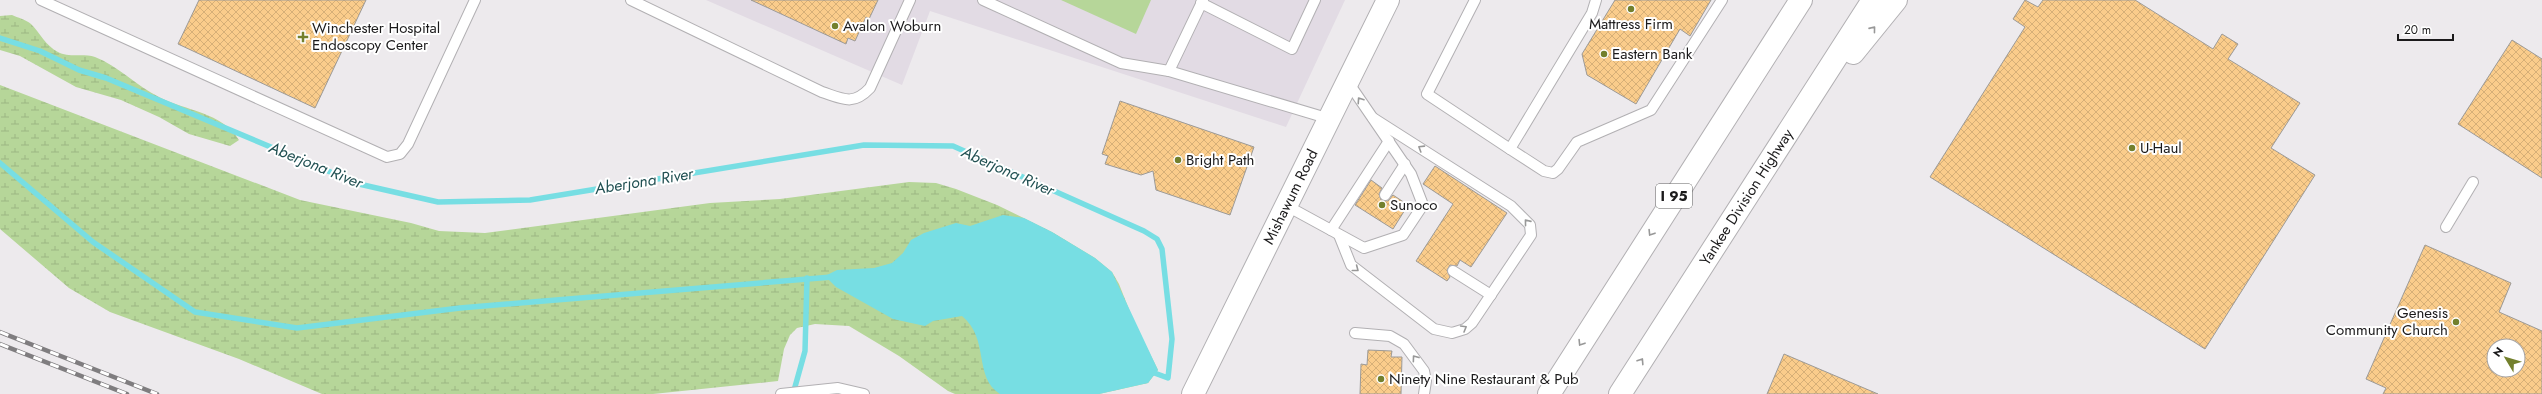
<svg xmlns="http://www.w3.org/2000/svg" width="2542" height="394" font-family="Jost,sans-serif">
<defs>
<pattern id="wetland-marsh" width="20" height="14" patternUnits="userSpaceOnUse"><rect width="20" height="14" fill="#b6d699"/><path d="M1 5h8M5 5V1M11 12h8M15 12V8" fill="none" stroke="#9cb783"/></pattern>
<pattern id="building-cross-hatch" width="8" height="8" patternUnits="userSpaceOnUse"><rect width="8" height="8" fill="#facc8b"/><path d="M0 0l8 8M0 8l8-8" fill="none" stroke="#d6af77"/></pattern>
</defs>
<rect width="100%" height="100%" fill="#edeaed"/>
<path fill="#e2dbe4" d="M706 0H1345L1286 127 930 11 902 85Z"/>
<g fill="url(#wetland-marsh)">
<path d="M12 15C18 18 25 19 31 24 40 33 46 46 58 52 68 58 84 53 95 57 118 66 137 86 159 97 186 111 222 112 239 140L230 146 189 134 159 117 121 100 76 87 20 56 0 50V16Z"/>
<path d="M0 85 300 200 411 223 439 231 485 233 710 203 780 199 909 182 936 183 956 189 997 205 1052 232 1095 258 1112 272 1119 284 1134 322 1158 370 1148 383 1099 394H955L948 391 899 356 849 326 815 324 797 328 790 335 784 349 778 381 653 394H322L239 359 110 312 69 288 0 229Z"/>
</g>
<path fill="#b6d699" d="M1061 0H1151L1136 34Z"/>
<path fill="#77dee3" d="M1003 215 1024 218 1052 232 1095 258 1112 272 1158 370 1148 383 1099 394H1000C973 377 990 339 962 316L933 321 925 326 893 319 836 287 825 276 837 270 874 268 892 263 903 253 911 240 924 233 956 223 970 226Z"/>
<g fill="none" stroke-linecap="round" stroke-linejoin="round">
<g stroke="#77dee3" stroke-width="5.5">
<path d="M0 38 40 51 79 70 106 78 359 184 438 202 530 200 864 145 953 146 1144 231 1157 239 1162 249 1172 339 1168 378 1149 371"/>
<path d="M0 163 93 242 195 312 297 328 460 308 832 277"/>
<path d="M793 394 805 351 807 278"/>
</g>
</g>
<g fill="url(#building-cross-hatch)" stroke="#9c9a97" fill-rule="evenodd">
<path d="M199 0H366L315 108 178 44Z"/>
<path d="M751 0H878L869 19 866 17 855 41 848 38 846 44Z"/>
<path d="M1615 0H1711L1690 36 1680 29 1636 104 1587 75 1582 54Z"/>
<path d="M2025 0 2038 7 2043 0H2135L2213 49 2222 34 2238 44 2228 59 2300 103 2271 148 2315 175 2205 349 1930 177 2025 27 2013 19Z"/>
<path d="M2512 40 2542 59V178L2458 124Z"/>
<path d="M1120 101 1254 147 1230 215 1156 190 1153 171 1141 175 1105 164 1108 156 1102 154Z"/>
<path d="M1435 166 1507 213 1471 267 1460 260 1457 266 1450 265 1447 270 1450 277 1447 281 1416 261 1453 204 1423 184Z"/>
<path d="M1371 180 1382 188 1379 194 1381 200 1388 201 1393 195 1408 205 1393 229 1355 205Z"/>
<path d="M2425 245 2511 283 2499 312 2542 331V394H2383L2386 388 2366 379ZM2494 346H2518V370H2494Z"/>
<path d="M1368 350 1392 351 1391 357H1402L1401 394H1360L1361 364 1367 365Z"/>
<path d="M1784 354 1878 394H1767Z"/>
</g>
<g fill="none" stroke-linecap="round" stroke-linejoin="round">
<g stroke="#b2b0b3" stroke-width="12">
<g id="service">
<path d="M41 0 387 157 400 154 408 144 475 0"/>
<path d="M631 0 822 92C843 99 853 106 870 88L910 0"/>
<path d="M983 0 1121 63 1169 71"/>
<path d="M1203 0 1169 71 1330 119"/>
<path d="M1475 0 1427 94 1510 149 1592 13 1596 0"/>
<path d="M1201 3 1292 49 1315 0"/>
<path d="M1510 149 1544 171 1553 173 1558 169 1577 142 1651 110 1722 0"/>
<path d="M1385 195 1405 164"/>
<path d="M1287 206 1364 248 1403 235 1423 205 1411 174 1348 82"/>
<path d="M2446 227 2473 182"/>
<path d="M1331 230 1389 141"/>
<path d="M1339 235 1351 265 1434 329 1452 333 1465 329 1472 323 1531 235 1530 225 1511 206 1373 118"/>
<path d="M1453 271 1491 295"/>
<path d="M1355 333 1390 336 1404 344 1424 371 1426 381 1424 394"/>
<path d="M781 394 838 388 864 394"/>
</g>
</g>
<g stroke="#b2b0b3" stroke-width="24">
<g id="secondary">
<path id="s1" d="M1193 394 1388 0"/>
</g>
</g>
<g stroke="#b2b0b3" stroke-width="24">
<g id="motorway">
<path d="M1853 53 1896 0"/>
<path d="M1549 394 1801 0"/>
<path id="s2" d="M1620 394 1873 0"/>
</g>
</g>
<use href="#service" stroke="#fff" stroke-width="10"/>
<use href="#secondary" stroke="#fff" stroke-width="22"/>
<use href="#motorway" stroke="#fff" stroke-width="22"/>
<g stroke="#7f7d7f" stroke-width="4.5">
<g id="rail">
<path d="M0 332 157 394"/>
<path d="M0 344 127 394"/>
</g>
</g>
<use href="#rail" stroke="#fff" stroke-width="3" stroke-dasharray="9" stroke-linecap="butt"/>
</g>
<defs><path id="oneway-chevron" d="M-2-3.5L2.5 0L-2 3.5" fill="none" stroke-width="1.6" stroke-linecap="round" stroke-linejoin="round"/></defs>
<g stroke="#989898">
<use href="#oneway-chevron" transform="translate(1873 29) rotate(-51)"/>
<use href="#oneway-chevron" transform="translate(1360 100) rotate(-124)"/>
<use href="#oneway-chevron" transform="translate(1421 148) rotate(-148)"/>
<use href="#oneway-chevron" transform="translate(1527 222) rotate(-129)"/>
<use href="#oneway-chevron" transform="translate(1651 233) rotate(122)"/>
<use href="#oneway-chevron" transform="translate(1356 269) rotate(38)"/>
<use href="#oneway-chevron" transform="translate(1464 328) rotate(-30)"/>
<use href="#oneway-chevron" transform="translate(1581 343) rotate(122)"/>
<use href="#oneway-chevron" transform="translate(1415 358) rotate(-126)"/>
<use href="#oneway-chevron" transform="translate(1641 361) rotate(-57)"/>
</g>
<g fill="#73802d" stroke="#fff" stroke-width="1.5">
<circle cx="1631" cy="9" r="4"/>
<circle cx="835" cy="26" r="4"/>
<path d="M301 31h4v4h4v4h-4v4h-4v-4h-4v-4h4z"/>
<circle cx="1604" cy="54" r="4"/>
<circle cx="2132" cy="148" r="4"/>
<circle cx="1178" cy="160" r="4"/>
<circle cx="1382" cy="205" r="4"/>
<circle cx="2456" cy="322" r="4"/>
<circle cx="1381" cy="379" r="4"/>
</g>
<g text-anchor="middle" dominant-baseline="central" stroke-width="4" stroke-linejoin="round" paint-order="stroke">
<rect fill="#fff" stroke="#5f5f5f" stroke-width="1" x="1656" y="184" width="36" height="24" rx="3"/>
<g font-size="14" font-weight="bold" fill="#1b1a1b">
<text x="1674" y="196">I 95</text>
</g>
<g font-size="15" fill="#1b1a1b" stroke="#fff" text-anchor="start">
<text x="1631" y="24" text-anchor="middle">Mattress Firm</text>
<text x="843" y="26">Avalon Woburn</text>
<text x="312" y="28">Winchester Hospital<tspan x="312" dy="17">Endoscopy Center</tspan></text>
<text x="1612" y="54">Eastern Bank</text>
<text x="2140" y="148">U-Haul</text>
<text x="1186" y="160">Bright Path</text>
<text x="1390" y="205">Sunoco</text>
<text x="2448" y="313" text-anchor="end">Genesis<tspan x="2448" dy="17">Community Church</tspan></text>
<text x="1389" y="379">Ninety Nine Restaurant &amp; Pub</text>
</g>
<g font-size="15" fill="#1b1a1b" stroke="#fff">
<text stroke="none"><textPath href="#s1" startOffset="220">Mishawum Road</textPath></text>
<text stroke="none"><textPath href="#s2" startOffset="234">Yankee Division Highway</textPath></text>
</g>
<g font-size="16" font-style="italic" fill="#225153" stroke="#fff">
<text transform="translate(316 165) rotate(22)">Aberjona River</text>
<text transform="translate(1008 171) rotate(24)">Aberjona River</text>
<text transform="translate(644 181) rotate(-9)">Aberjona River</text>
</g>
</g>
<g transform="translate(2506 358) rotate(308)"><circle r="19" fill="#ffffff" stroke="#a4a3a4"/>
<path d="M0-3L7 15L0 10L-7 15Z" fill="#73802d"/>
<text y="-6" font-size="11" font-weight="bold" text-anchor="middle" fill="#1b1a1b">N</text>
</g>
<path d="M2398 34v6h55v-6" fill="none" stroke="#1b1a1b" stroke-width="2"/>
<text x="2404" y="34" font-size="12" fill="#1b1a1b" stroke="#ffffff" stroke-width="3" paint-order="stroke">20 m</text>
</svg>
